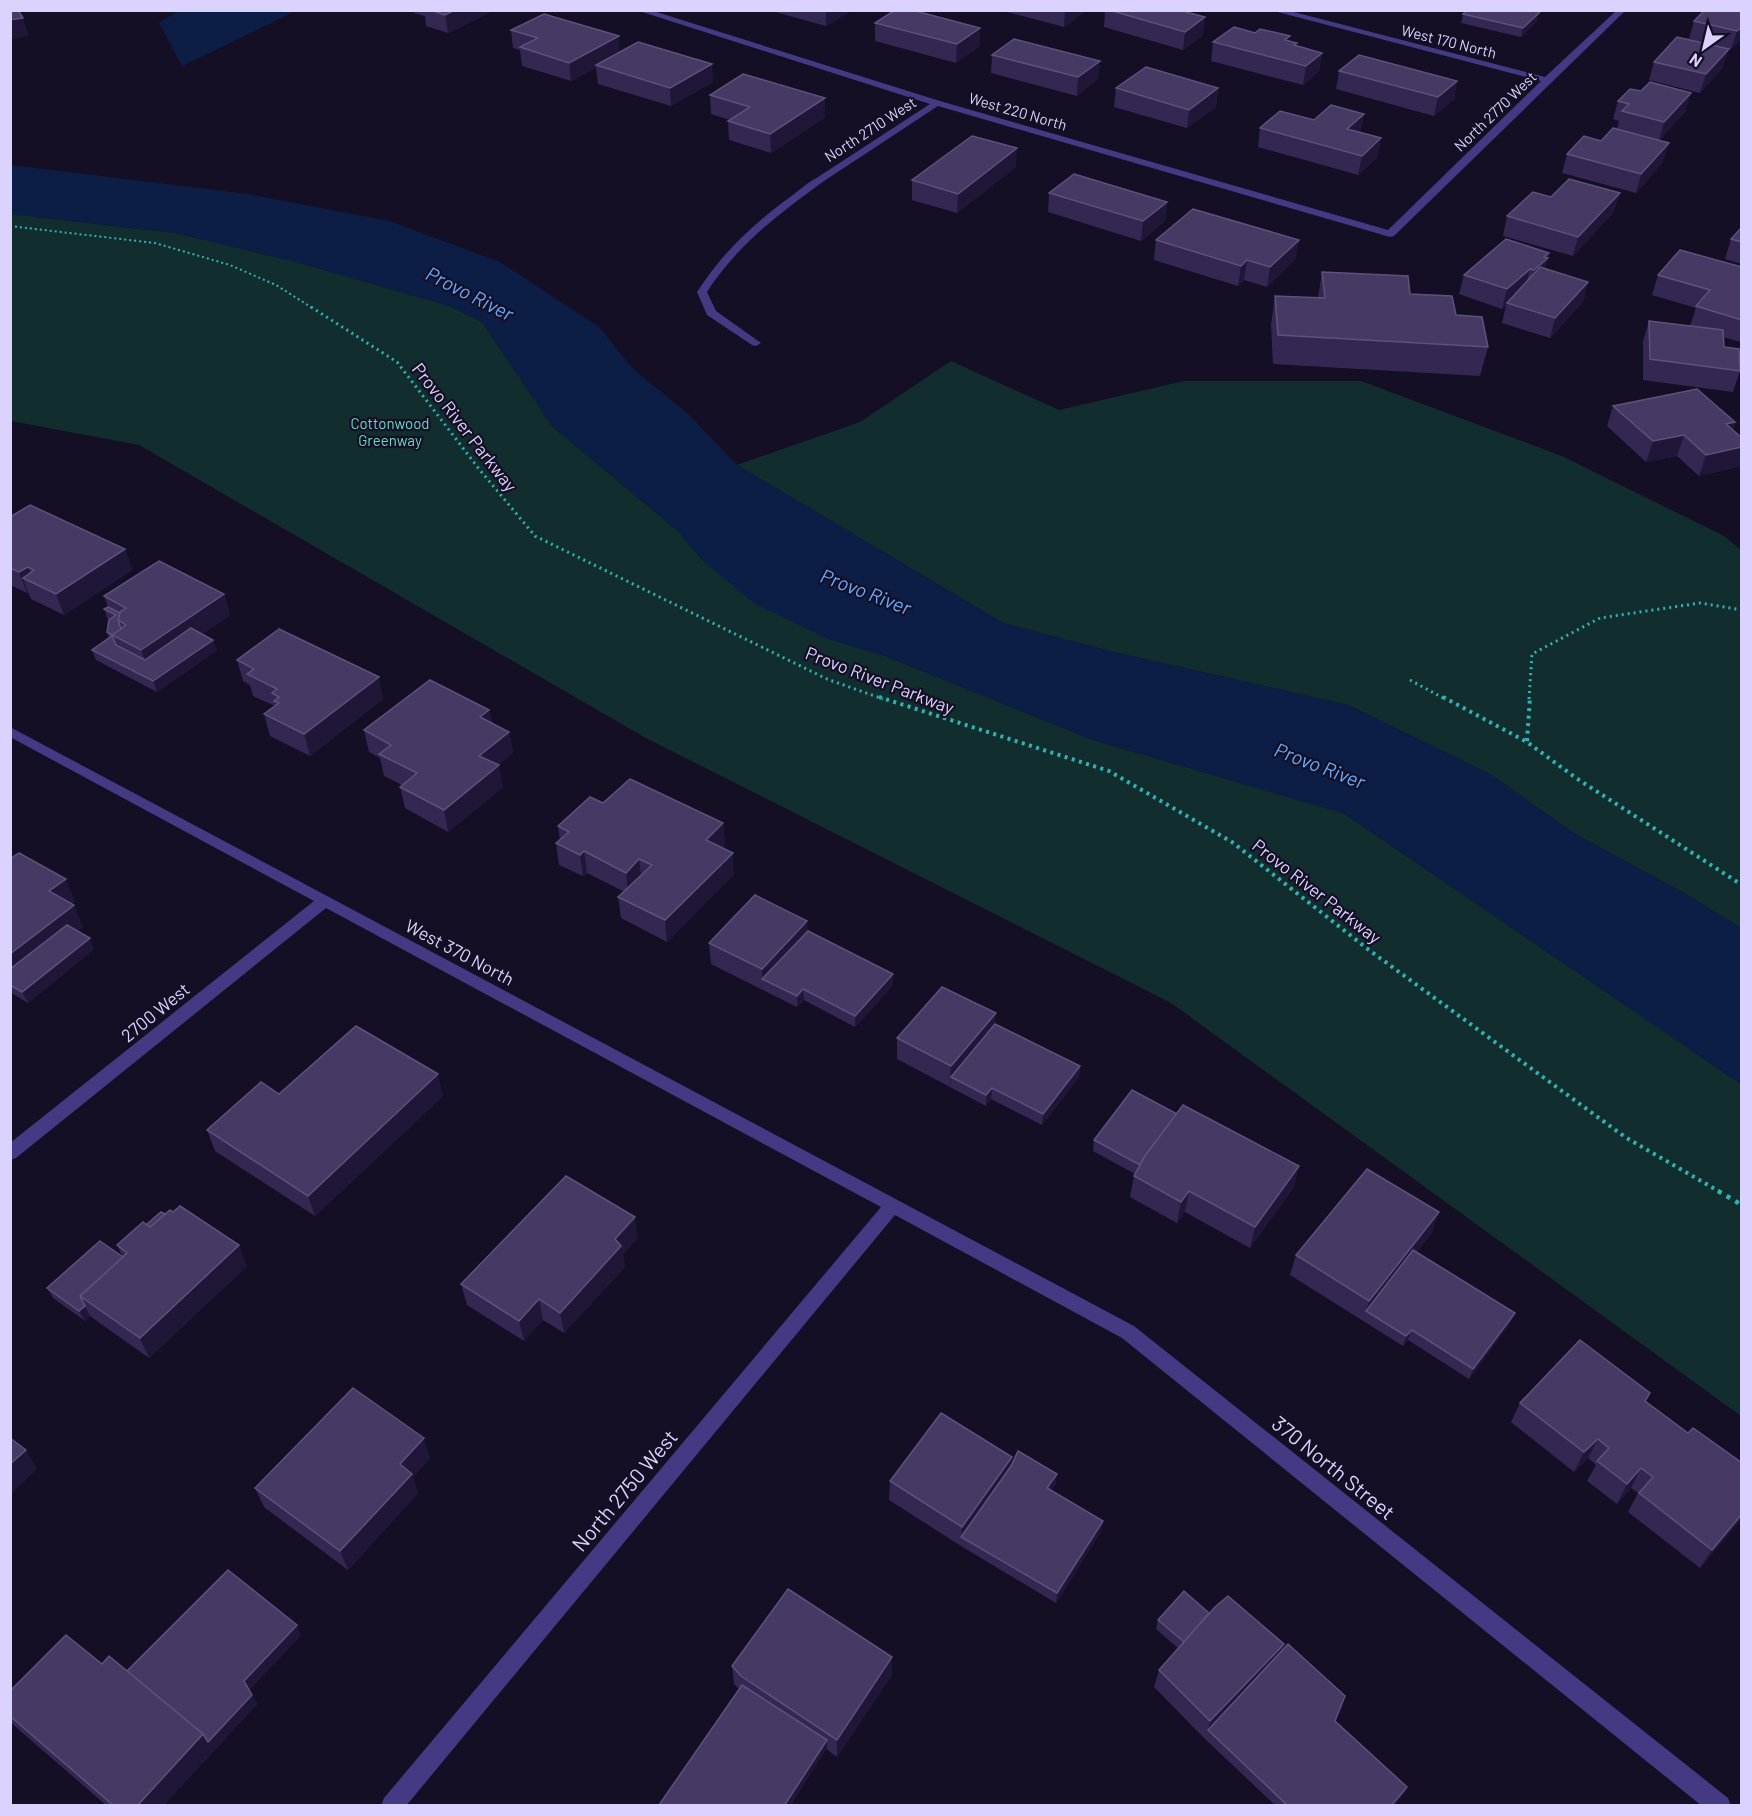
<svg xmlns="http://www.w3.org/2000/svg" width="1752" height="1816" font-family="Barlow,sans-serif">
<rect width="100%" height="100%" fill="#140f25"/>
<g fill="#122d2e">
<path d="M10 214 175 233 293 261 450 306 482 322 553 427 678 531 704 562 826 638 885 656 1093 740 1343 813 1741 1084V1416L1171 1003 644 737 139 445 11 421Z"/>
<path d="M951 361 1059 410 1184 381H1361L1562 456 1724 536 1741 550V928L1684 893 1575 834 1490 774 1348 705 1114 652 1003 623 737 465 860 422Z"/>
</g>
<g fill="#0d1e46">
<path d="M179 11V10L296 11 182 66 159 22Z"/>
<path d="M11 165 248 194 389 221 500 262 599 327 633 369 687 413 737 465 1003 623 1114 652 1348 705 1490 774 1575 834 1684 893 1741 928V1084L1343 813 1093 740 885 656 826 638 755 604 704 562 678 531 553 427 482 322 450 306 293 261 175 233 11 214Z"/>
</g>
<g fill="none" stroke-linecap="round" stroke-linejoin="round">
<path stroke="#30b3b5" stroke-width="2" stroke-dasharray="2 3" stroke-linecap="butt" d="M10 226 155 243 230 265 276 285 314 309"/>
<g stroke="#30b3b5" stroke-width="3" stroke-dasharray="2 4" stroke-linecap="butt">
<path d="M311 307 397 362 479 469 535 536 827 679 883 699"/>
<path d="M1410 680 1445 699"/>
<path d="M1529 699 1532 654 1600 618 1700 603 1742 610"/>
</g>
<g stroke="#30b3b5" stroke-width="4" stroke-dasharray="3 4.5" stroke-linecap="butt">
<path d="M879 697 1109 771 1232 842 1369 950 1625 1137 1720 1192"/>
<path d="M1443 697 1527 742 1576 778 1742 885"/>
<path d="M1527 741 1530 697"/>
</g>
<path stroke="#30b3b5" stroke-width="4.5" stroke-dasharray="4 6" stroke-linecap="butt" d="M1718 1191 1742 1205"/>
<path fill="#433a83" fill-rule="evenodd" d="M821 176 826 179 824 181C780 213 737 245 707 292L716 311 761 343 756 346 752 345 707 315 697 292C722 253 753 224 790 197 800 190 810 180 821 176Z"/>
<g fill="#433a83" fill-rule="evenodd">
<path d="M636 10H650L940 101 1388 230 1541 81 1270 10H1286L1545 77 1617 10H1626L1394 236 1390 237 938 106 824 181H818V177L930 104Z"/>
<path d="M10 727 1134 1326 1728 1798 1731 1806H1702L1122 1338 895 1215 406 1806H381L384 1798 881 1207 326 908 16 1158 10 1160V1143L314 901 10 737Z"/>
</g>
</g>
<g fill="#342852">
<path d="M414 10H489L490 12 448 33 426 26 425 16 414 13Z"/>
<path d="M768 10H851V11L826 26Z"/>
<path d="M1007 10H1087L1064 27 1007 12Z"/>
<path d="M1105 10H1179L1203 35 1183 50 1104 27Z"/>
<path d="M1742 10V39L1731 49 1689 39 1694 21Z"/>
<path d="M1463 14 1537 21 1521 37 1461 23Z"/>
<path d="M875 23 980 46 956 63 875 41Z"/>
<path d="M511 30 620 52 713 82 671 106 598 84 596 68 571 81 522 66 520 50 513 48Z"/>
<path d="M1289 41 1297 46 1322 53 1319 71 1303 85 1211 61 1213 42Z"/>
<path d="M992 55 1098 79 1077 96 991 73Z"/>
<path d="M1654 62 1723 67 1700 93 1649 80Z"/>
<path d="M1339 71 1457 81 1454 99 1434 116 1336 89Z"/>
<path d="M1116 88H1218L1216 107 1187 128 1114 107Z"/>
<path d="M710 95 825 117 771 153 729 140 728 121 730 120 711 114Z"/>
<path d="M1618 101 1686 111 1659 140 1663 162 1636 193 1562 173 1567 154 1601 141 1617 129 1619 121 1613 119Z"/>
<path d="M1364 114 1360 132 1378 157 1358 175 1258 147 1260 128Z"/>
<path d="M1016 167 957 213 912 200V180Z"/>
<path d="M1049 193 1167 202 1165 221 1141 241 1048 212Z"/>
<path d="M1551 197 1614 212 1573 256 1503 236 1507 216Z"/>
<path d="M1742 227V264L1725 259 1731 239Z"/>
<path d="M1156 240H1299L1295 260 1267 287 1244 280 1238 286 1154 260Z"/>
<path d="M1549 253 1545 269 1588 282 1583 302 1550 338 1502 323 1506 305 1502 309 1459 294 1464 275Z"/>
<path d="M1742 267V341L1741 342 1723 337 1724 347 1740 371 1733 392 1643 380V341L1649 321 1690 326 1696 308 1652 295 1658 275Z"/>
<path d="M1322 272 1410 294 1456 315 1488 347 1480 376 1273 364 1271 325 1275 296 1318 298Z"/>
<path d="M1613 406 1735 422 1733 430 1742 438V466L1699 476 1677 456 1646 462 1607 426Z"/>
<path d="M10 517 125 549 132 570 64 615 31 599 28 592 27 593 10 585Z"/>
<path d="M224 594 230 615 202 634 217 650 157 692 96 660 92 650 109 639 107 632 108 620 104 609 108 607 104 596Z"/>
<path d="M237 660 383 699 310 756 270 736 264 714 275 706 253 696 250 685 243 681Z"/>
<path d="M489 710 492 723 509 732 513 753 498 765 503 787 448 832 405 808 400 787 402 785 384 776 380 758 369 752 364 730Z"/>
<path d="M603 803 723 823 725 845 722 848 734 874 667 942 621 918 618 897 623 891 587 873 583 876 559 865 556 843 560 840 558 826Z"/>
<path d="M10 859 75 901 71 903 83 927 77 931 94 949 28 1003 10 992Z"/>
<path d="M808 931 893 985 855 1027 804 1000 797 1007 711 964 709 943Z"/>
<path d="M995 1024 1080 1066 1079 1077 1042 1125 991 1099 986 1106 897 1059V1038Z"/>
<path d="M279 1094 443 1096 315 1216 215 1151 207 1130Z"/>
<path d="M1094 1140 1294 1187 1250 1248 1185 1212 1177 1223 1130 1197 1134 1176 1135 1174 1093 1151Z"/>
<path d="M1432 1233 1416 1252 1515 1313 1510 1323 1469 1379 1408 1340 1403 1346 1290 1275 1296 1255Z"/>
<path d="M638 1238 623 1254 625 1267 564 1333 543 1320 524 1341 467 1305 461 1284Z"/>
<path d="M117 1245 247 1266 149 1358 90 1316 85 1321 53 1298 47 1288 122 1256Z"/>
<path d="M1646 1401 1688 1433 1742 1463V1518L1700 1568 1628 1512 1638 1493 1631 1488 1617 1504 1587 1481 1596 1465 1588 1458 1574 1472 1511 1422 1520 1403Z"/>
<path d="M1012 1457 1011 1466 1056 1484 1051 1490 1103 1521 1101 1531 1056 1603 961 1546 889 1500 890 1481Z"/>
<path d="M430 1458 413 1477 418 1493 348 1570 264 1507 255 1488Z"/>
<path d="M1209 1613 1284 1644 1282 1651 1335 1721 1407 1787 1403 1795 1394 1806H1276L1205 1739 1154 1687 1159 1670 1178 1648 1156 1629 1158 1620Z"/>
<path d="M301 1635 249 1690 257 1704 163 1806H107L10 1722V1691L102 1664 127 1671Z"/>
<path d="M732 1666 892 1675 837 1757 826 1749 790 1806H659L739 1689 734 1684Z"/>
</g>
<g fill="#1f1638">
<path d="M455 10H489L490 12 448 33 445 15Z"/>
<path d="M826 10H851V11L826 26Z"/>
<path d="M1065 10H1087L1064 27Z"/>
<path d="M1540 12 1537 21 1521 37 1523 28Z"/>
<path d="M1205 17 1203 35 1183 50 1185 32Z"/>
<path d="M23 18 29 36 10 40V20Z"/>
<path d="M1742 27V39L1731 49 1737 31Z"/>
<path d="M980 28V46L956 63 957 44Z"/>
<path d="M619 36 620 55 596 65V68L571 81 569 63Z"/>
<path d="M1729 49 1723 67 1700 93 1706 74Z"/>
<path d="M1322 53 1319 71 1303 85 1306 66Z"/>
<path d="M1100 61 1098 79 1077 96 1078 77Z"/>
<path d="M712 64 713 82 671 106 670 88Z"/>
<path d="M1457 81 1454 99 1434 116 1438 97Z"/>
<path d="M1218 88 1216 107 1187 128 1189 110Z"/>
<path d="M1691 93 1686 111 1659 141 1664 122Z"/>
<path d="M825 98V117L771 153 770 134Z"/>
<path d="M1364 114 1360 133 1347 129Z"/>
<path d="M1381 138 1378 157 1358 175 1362 156Z"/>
<path d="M1669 143 1663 162 1636 193 1641 174Z"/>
<path d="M1017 148 1016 167 957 213 958 194Z"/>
<path d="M1620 193 1614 212 1573 256 1578 237Z"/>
<path d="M1167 202 1165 221 1141 241 1143 221Z"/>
<path d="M1299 240 1295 260 1267 287 1270 267Z"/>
<path d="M1549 253 1543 278 1529 290 1534 270 1544 257Z"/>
<path d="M1247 260 1244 280 1238 286 1241 266Z"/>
<path d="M1530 269 1525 289 1507 303 1506 305 1502 309 1507 289Z"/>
<path d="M1588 282 1583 302 1550 338 1555 318Z"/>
<path d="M1735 422 1728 442 1726 424Z"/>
<path d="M1684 435 1677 456 1646 462 1653 441Z"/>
<path d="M1742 447V466L1699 476 1706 455Z"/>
<path d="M125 549 132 570 64 615 56 594Z"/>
<path d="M28 567 34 583 23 578 28 592 27 593 19 572Z"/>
<path d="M224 594 230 615 149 671 141 650Z"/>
<path d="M213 640 217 650 157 692 153 681Z"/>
<path d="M379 677 383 699 310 756 304 734Z"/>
<path d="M489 710 493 731 480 717Z"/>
<path d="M509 732 513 753 483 777 479 756Z"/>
<path d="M499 765 503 787 448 832 444 810Z"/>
<path d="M723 823 725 845 708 862 706 840Z"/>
<path d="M584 851 587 873 583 876 580 855Z"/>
<path d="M733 853 734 874 667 942 665 920Z"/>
<path d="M639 859 642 881 628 894 626 873Z"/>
<path d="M66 879 75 901 59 913 49 891Z"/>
<path d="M74 905 83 927 10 983V954Z"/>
<path d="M807 921 808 942 762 979V969Z"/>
<path d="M90 938 94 949 28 1003 22 992Z"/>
<path d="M893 974V985L855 1027V1016Z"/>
<path d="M803 989 804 1000 797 1007V996Z"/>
<path d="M996 1013 994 1035 951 1077 950 1087 951 1066Z"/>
<path d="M1080 1066 1079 1077 1042 1125 1043 1114Z"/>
<path d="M438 1074 443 1096 315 1216 308 1196Z"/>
<path d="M992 1088 991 1099 986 1106V1095Z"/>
<path d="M1299 1166 1294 1187 1250 1248 1255 1227Z"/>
<path d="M1189 1191 1185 1212 1177 1223 1181 1202Z"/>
<path d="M1439 1212 1432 1233 1369 1313 1366 1311 1363 1321 1369 1301Z"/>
<path d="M635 1217 638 1238 623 1254 625 1267 564 1333 560 1313 615 1239Z"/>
<path d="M239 1245 247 1266 149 1358 140 1338Z"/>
<path d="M539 1299 543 1320 524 1341 519 1321Z"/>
<path d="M85 1306 90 1316 85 1321 79 1311Z"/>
<path d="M1515 1313 1510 1323 1469 1379 1473 1369Z"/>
<path d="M1412 1330 1408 1340 1403 1346 1406 1336Z"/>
<path d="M424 1438 430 1458 413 1477 418 1493 348 1570 340 1551 400 1464Z"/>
<path d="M1598 1439 1588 1458 1574 1472 1584 1452Z"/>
<path d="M26 1450 37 1469 10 1495V1464Z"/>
<path d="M1012 1457 1010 1476 961 1537V1546L962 1527Z"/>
<path d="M1641 1468 1631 1488 1617 1504 1627 1484Z"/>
<path d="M1057 1474 1056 1484 1046 1498 1047 1488Z"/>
<path d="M1742 1514V1518L1700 1568 1712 1550Z"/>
<path d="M1103 1521 1101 1531 1056 1603 1057 1593Z"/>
<path d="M297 1625 301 1635 249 1690 244 1681Z"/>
<path d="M1284 1644 1278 1662 1208 1730 1210 1721Z"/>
<path d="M892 1657V1675L837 1757V1740Z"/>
<path d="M252 1695 257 1704 163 1806H137L203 1734Z"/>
<path d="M827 1740V1748L790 1806H784Z"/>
<path d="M1407 1787 1403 1795 1394 1806H1391Z"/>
</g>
<g fill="#463a64" stroke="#5d527c" stroke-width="1.5">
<path d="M10 10H18L23 18 10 20Z"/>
<path d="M430 10H455L445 15Z"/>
<path d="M895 10H912L980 28 957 44 875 23Z"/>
<path d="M1109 10H1179L1205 17 1185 32Z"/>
<path d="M1467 10H1535L1540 12 1523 28 1463 14Z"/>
<path d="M1705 10H1742V27L1737 31 1694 21Z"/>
<path d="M544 14 619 36 569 63 520 47 538 38 511 30Z"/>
<path d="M1234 27 1255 33 1260 29 1290 36 1285 40 1297 43 1294 45 1322 53 1306 66 1213 42Z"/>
<path d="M1677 37 1729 49 1706 74 1654 62Z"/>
<path d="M1014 39 1100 61 1078 77 992 55Z"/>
<path d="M638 42 712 64 670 88 596 65Z"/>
<path d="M1359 55 1457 81 1438 97 1339 71Z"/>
<path d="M1146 67 1218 88 1189 110 1116 88Z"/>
<path d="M743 74 825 98 770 134 728 121 750 107 710 95Z"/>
<path d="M1650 82 1691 93 1664 122 1622 111 1629 104 1618 101 1630 89 1641 91Z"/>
<path d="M1331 105 1364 114 1347 129 1381 138 1362 156 1260 128 1280 111 1314 120Z"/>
<path d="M1613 128 1669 143 1641 174 1567 154 1584 136 1601 141Z"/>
<path d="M972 136 1017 148 958 194 912 180Z"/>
<path d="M1074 174 1167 202 1143 221 1049 193Z"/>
<path d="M1569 179 1620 193 1578 237 1507 216 1533 192 1551 197Z"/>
<path d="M1193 209 1299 240 1270 267 1247 260 1241 266 1156 240Z"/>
<path d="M1742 227V242L1731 239Z"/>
<path d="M1506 239 1549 253 1544 257 1548 258 1534 270 1530 269 1507 289 1464 275Z"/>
<path d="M1680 250 1742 267V320L1696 306 1710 290 1658 275Z"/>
<path d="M1540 267 1588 282 1555 318 1507 303Z"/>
<path d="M1322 272 1408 276 1410 294 1452 296 1456 315 1482 317 1488 347 1278 335 1275 296 1325 298Z"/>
<path d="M1649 321 1723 330 1724 347 1739 349 1740 371 1650 359Z"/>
<path d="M1697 389 1735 422 1726 424 1742 438V447L1706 455 1684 435 1653 441 1613 406Z"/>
<path d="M30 505 125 549 56 594 23 578 34 570 28 567 19 572 10 568V517Z"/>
<path d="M159 561 224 594 141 650 112 635 126 625 118 620 120 612 126 608 104 596Z"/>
<path d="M108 607 120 613 118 620 121 629 112 635 107 632 109 620 116 615 104 609Z"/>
<path d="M191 628 213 640 153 681 92 650 112 636 116 645 145 660Z"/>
<path d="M279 629 379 677 304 734 264 714 279 703 274 701 279 697 272 693 277 689 247 674 254 669 237 660Z"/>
<path d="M430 680 489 710 480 717 509 732 479 756 499 765 444 810 400 787 417 773 379 754 391 745 364 730Z"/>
<path d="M630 779 723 823 706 840 733 853 665 920 618 897 652 865 639 859 626 873 584 851 580 855 556 843 569 832 558 826 590 797 603 803Z"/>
<path d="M19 853 66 879 49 891 74 905 10 954V859Z"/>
<path d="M755 895 807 921 762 969 709 943Z"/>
<path d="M67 925 90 938 22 992 10 985V969Z"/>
<path d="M808 931 893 974 855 1016 803 989 797 996 762 979Z"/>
<path d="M942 987 996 1013 951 1066 897 1038Z"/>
<path d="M995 1024 1080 1066 1043 1114 992 1088 986 1095 951 1077Z"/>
<path d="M356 1026 438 1074 308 1196 207 1130 261 1082 279 1094Z"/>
<path d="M1132 1090 1177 1114 1145 1156 1140 1165 1094 1140Z"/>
<path d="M1183 1105 1299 1166 1255 1227 1189 1191 1181 1202 1134 1176 1145 1156Z"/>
<path d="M1367 1169 1439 1212 1369 1301 1296 1255Z"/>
<path d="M566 1176 635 1217 615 1239 621 1246 560 1313 539 1299 519 1321 461 1284Z"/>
<path d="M180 1206 239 1245 140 1338 80 1296 127 1253 117 1245 143 1222 150 1227 170 1210 173 1212Z"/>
<path d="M161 1212 165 1214 150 1227 147 1224Z"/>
<path d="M100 1241 123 1257 80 1296 85 1306 79 1311 47 1288Z"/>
<path d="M1413 1250 1515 1313 1473 1369 1412 1330 1406 1336 1366 1311Z"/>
<path d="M1580 1340 1650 1393 1645 1401 1688 1433 1693 1428 1742 1463V1514L1712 1550 1639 1493 1653 1477 1641 1468 1627 1484 1597 1461 1609 1448 1598 1439 1584 1452 1520 1403Z"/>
<path d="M353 1388 424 1438 400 1464 412 1474 340 1551 255 1488Z"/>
<path d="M941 1413 1012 1457 962 1527 890 1481Z"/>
<path d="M10 1438 26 1450 10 1464Z"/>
<path d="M1018 1451 1057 1474 1047 1488 1103 1521 1057 1593 961 1537 1011 1466Z"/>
<path d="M228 1570 297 1625 244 1681 252 1695 208 1742 203 1734 127 1671Z"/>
<path d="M788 1589 892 1657 837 1740 741 1676 732 1666Z"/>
<path d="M1184 1591 1209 1613 1184 1642 1158 1620Z"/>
<path d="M1228 1596 1284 1644 1210 1721 1159 1670 1215 1607Z"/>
<path d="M66 1635 102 1664 109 1656 203 1734 137 1806H114L10 1716V1691Z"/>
<path d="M1288 1644 1345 1696 1335 1721 1407 1787 1391 1806H1288L1208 1730Z"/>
<path d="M742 1685 827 1740 784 1806H659V1805Z"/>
</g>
<g text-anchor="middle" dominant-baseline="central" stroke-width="4.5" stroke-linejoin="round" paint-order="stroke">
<g font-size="15" fill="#dbd3fe" stroke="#140f25">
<text transform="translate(1449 41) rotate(14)">West 170 North</text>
<text transform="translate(1018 111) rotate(16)">West 220 North</text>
<text transform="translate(1495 111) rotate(-44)">North 2770 West</text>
<text transform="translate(870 129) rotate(-33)">North 2710 West</text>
</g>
<g font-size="15" fill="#5fdec8" stroke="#140f25">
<text x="390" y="423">Cottonwood<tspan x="390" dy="17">Greenway</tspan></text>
</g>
<g font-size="18" fill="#dbd3fe" stroke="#140f25">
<text transform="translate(465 427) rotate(52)">Provo River Parkway</text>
<text transform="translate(880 680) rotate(21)">Provo River Parkway</text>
<text transform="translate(1317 891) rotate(38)">Provo River Parkway</text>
<text transform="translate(460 952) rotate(28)">West 370 North</text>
<text transform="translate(155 1012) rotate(-39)">2700 West</text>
</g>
<g font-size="20" font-style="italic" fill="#62aafd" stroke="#140f25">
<text transform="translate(470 293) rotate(27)">Provo River</text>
<text transform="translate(866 591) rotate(21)">Provo River</text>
<text transform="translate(1320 765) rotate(21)">Provo River</text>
</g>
<g font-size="21" fill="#dbd3fe" stroke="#140f25">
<text transform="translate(1334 1467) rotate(39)">370 North Street</text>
<text transform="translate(624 1490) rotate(-50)">North 2750 West</text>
</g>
</g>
<rect width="1752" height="1816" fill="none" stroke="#dbd3fe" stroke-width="24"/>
<g transform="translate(1704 48) rotate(214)" stroke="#140f25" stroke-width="4.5" paint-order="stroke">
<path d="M0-4.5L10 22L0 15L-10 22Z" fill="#dbd3fe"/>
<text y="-9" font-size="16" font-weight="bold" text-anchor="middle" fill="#dbd3fe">N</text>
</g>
</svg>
